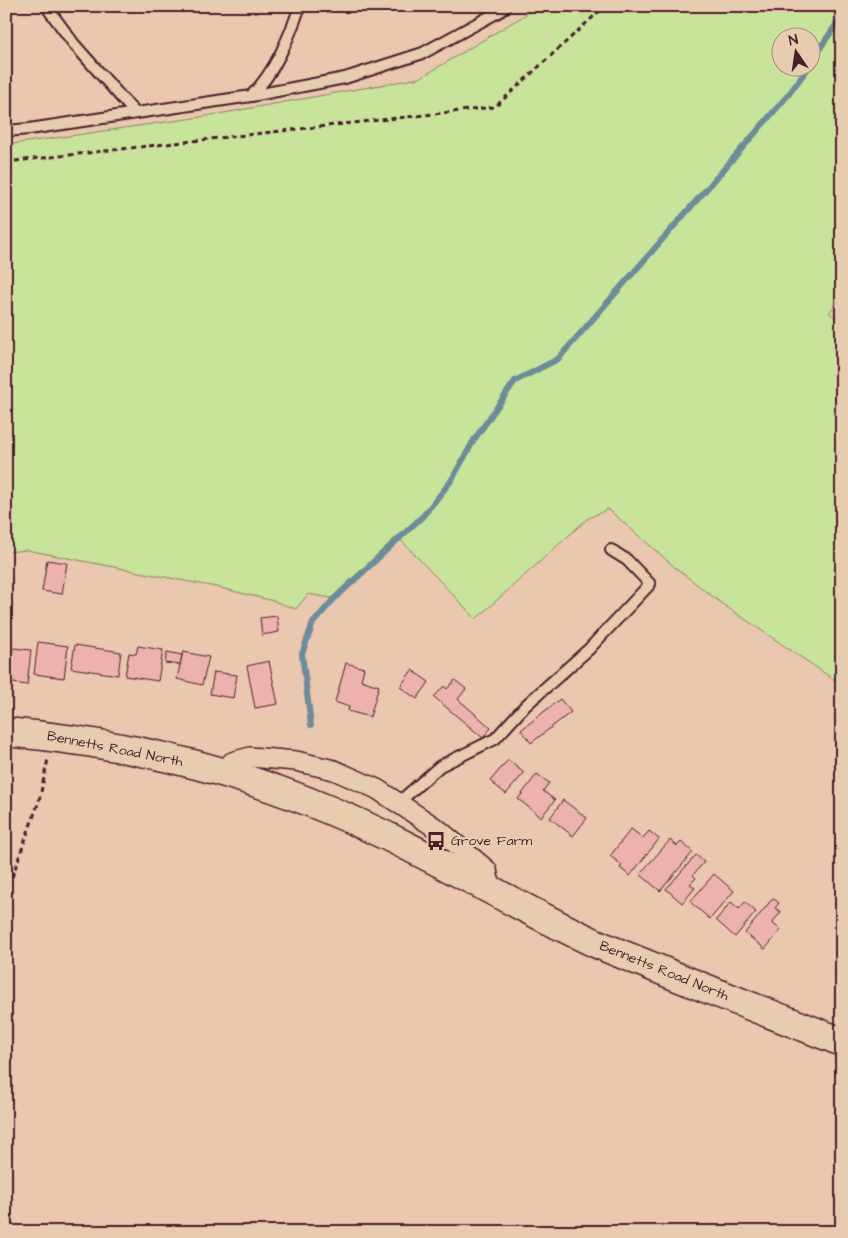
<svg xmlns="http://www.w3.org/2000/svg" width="848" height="1238" font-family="'Architects Daughter',sans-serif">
<rect width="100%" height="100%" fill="#eac7af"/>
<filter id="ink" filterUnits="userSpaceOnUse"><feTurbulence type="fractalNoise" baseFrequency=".02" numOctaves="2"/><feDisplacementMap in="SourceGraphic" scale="10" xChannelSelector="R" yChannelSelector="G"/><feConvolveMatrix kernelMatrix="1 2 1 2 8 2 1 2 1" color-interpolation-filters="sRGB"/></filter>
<g filter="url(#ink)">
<path fill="#c8e49b" stroke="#898263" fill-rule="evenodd" d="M540 6H842V295L829 313 842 322V685L721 603 677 569 608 509 587 519 476 619 397 536 331 598 308 594 296 609 274 601 216 587 27 550 6 552V145L201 117 420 78ZM780 38H810V68H780Z"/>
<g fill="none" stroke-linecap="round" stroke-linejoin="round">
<g stroke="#6d8c98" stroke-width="6">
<path d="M810 63 842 16"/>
<path d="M311 725 302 654 313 623 333 600 423 516 451 481 474 440 515 381 558 359 738 153 789 94 808 68"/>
</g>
</g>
<g fill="#edb2ad" stroke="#4a1f2b">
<path d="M47 560 67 563 62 594 42 591Z"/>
<path d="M277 616 279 632 262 635 260 618Z"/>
<path d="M38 642 68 646 64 678 34 674Z"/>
<path d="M75 645 121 652 118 675 71 668Z"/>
<path d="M138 646 163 650 158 681 125 676 129 653 136 654Z"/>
<path d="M13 648 31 650 27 685 6 682V652H13Z"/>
<path d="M167 652 182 655 180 665 165 663Z"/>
<path d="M183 652 209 657 202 685 177 679Z"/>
<path d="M269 661 278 704 255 708 247 666Z"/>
<path d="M346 663 364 668 361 680 379 686 370 717 348 711 349 707 335 702Z"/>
<path d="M412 670 429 682 417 699 400 687Z"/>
<path d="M214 672 237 675 233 698 210 694Z"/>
<path d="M455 680 466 689 458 699 491 728 483 738 434 697 444 686 447 689Z"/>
<path d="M560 699 571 712 531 743 521 730Z"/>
<path d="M508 760 524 773 506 794 490 781Z"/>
<path d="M537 774 549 783 543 791 555 800 541 817 518 799Z"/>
<path d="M563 800 587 818 573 836 550 818Z"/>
<path d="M631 829 643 838 649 831 659 839 630 876 620 868 622 865 610 856Z"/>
<path d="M670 840 677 846 681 842 693 852 660 891 640 874Z"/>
<path d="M696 855 704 862 693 875 696 878 690 884 695 888 682 903 666 889Z"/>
<path d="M714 874 734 891 710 919 690 902Z"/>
<path d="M773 898 779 903 775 908 781 912 772 923 781 930 765 949 745 933Z"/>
<path d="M731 902 739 909 745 902 756 912 735 937 716 920Z"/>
</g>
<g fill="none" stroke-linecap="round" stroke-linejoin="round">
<g stroke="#4a1f2b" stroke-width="14">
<g id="lane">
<path d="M46 6 74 44 135 113"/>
<path d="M251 96C275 72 289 38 300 6"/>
<path d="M6 131 29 129 251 96 345 78 423 53 500 11 506 6"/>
<path d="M398 803 440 766 495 739 526 705 589 649 650 584 627 560 611 550"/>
</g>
</g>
<g stroke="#4a1f2b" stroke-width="22">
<path id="street" d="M224 772 232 762 250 757 296 761 334 770 377 789 439 830 487 870 491 890"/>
</g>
<g stroke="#4a1f2b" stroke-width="31">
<path id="secondary" d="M6 732C117 742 227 767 329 810 421 848 505 901 595 943 620 954 645 963 670 974 727 997 785 1020 842 1042"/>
</g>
<g stroke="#4a1f2b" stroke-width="3" stroke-dasharray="5 4" stroke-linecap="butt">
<path d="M6 162 495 107 605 6"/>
<path d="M6 894 39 801 48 759"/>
</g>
<use href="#lane" stroke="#e8ccaf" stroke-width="10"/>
<use href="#street" stroke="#e8ccaf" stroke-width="19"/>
<use href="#secondary" stroke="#e8ccaf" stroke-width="28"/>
</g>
</g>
<defs>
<g id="bus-bare" transform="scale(1.5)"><path d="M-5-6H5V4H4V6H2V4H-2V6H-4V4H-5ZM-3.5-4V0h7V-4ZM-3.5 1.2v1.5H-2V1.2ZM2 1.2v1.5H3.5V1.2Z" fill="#4a1f2b" stroke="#e8ccaf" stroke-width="2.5" paint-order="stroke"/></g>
</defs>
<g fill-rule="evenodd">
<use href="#bus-bare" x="436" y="841"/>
</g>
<g text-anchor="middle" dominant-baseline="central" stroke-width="4.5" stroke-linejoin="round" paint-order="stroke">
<g font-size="14" fill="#4a1f2b" stroke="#e8ccaf">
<text transform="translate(115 749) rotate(11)">Bennetts Road North</text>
<text transform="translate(664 971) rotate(22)">Bennetts Road North</text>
</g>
<g font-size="14" fill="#4a1f2b" stroke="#e8ccaf" text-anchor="start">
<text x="451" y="841">Grove Farm</text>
</g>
</g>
<rect width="848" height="1238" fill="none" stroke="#e8ccaf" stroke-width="25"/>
<rect x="12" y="12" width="823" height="1213" fill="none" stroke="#4a1f2b" stroke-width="2" filter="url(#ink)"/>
<g transform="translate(796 52) rotate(347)"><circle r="24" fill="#e8ccaf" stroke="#a9877a"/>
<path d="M0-4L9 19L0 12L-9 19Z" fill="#4a1f2b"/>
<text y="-8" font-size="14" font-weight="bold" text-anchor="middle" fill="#4a1f2b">N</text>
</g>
</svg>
